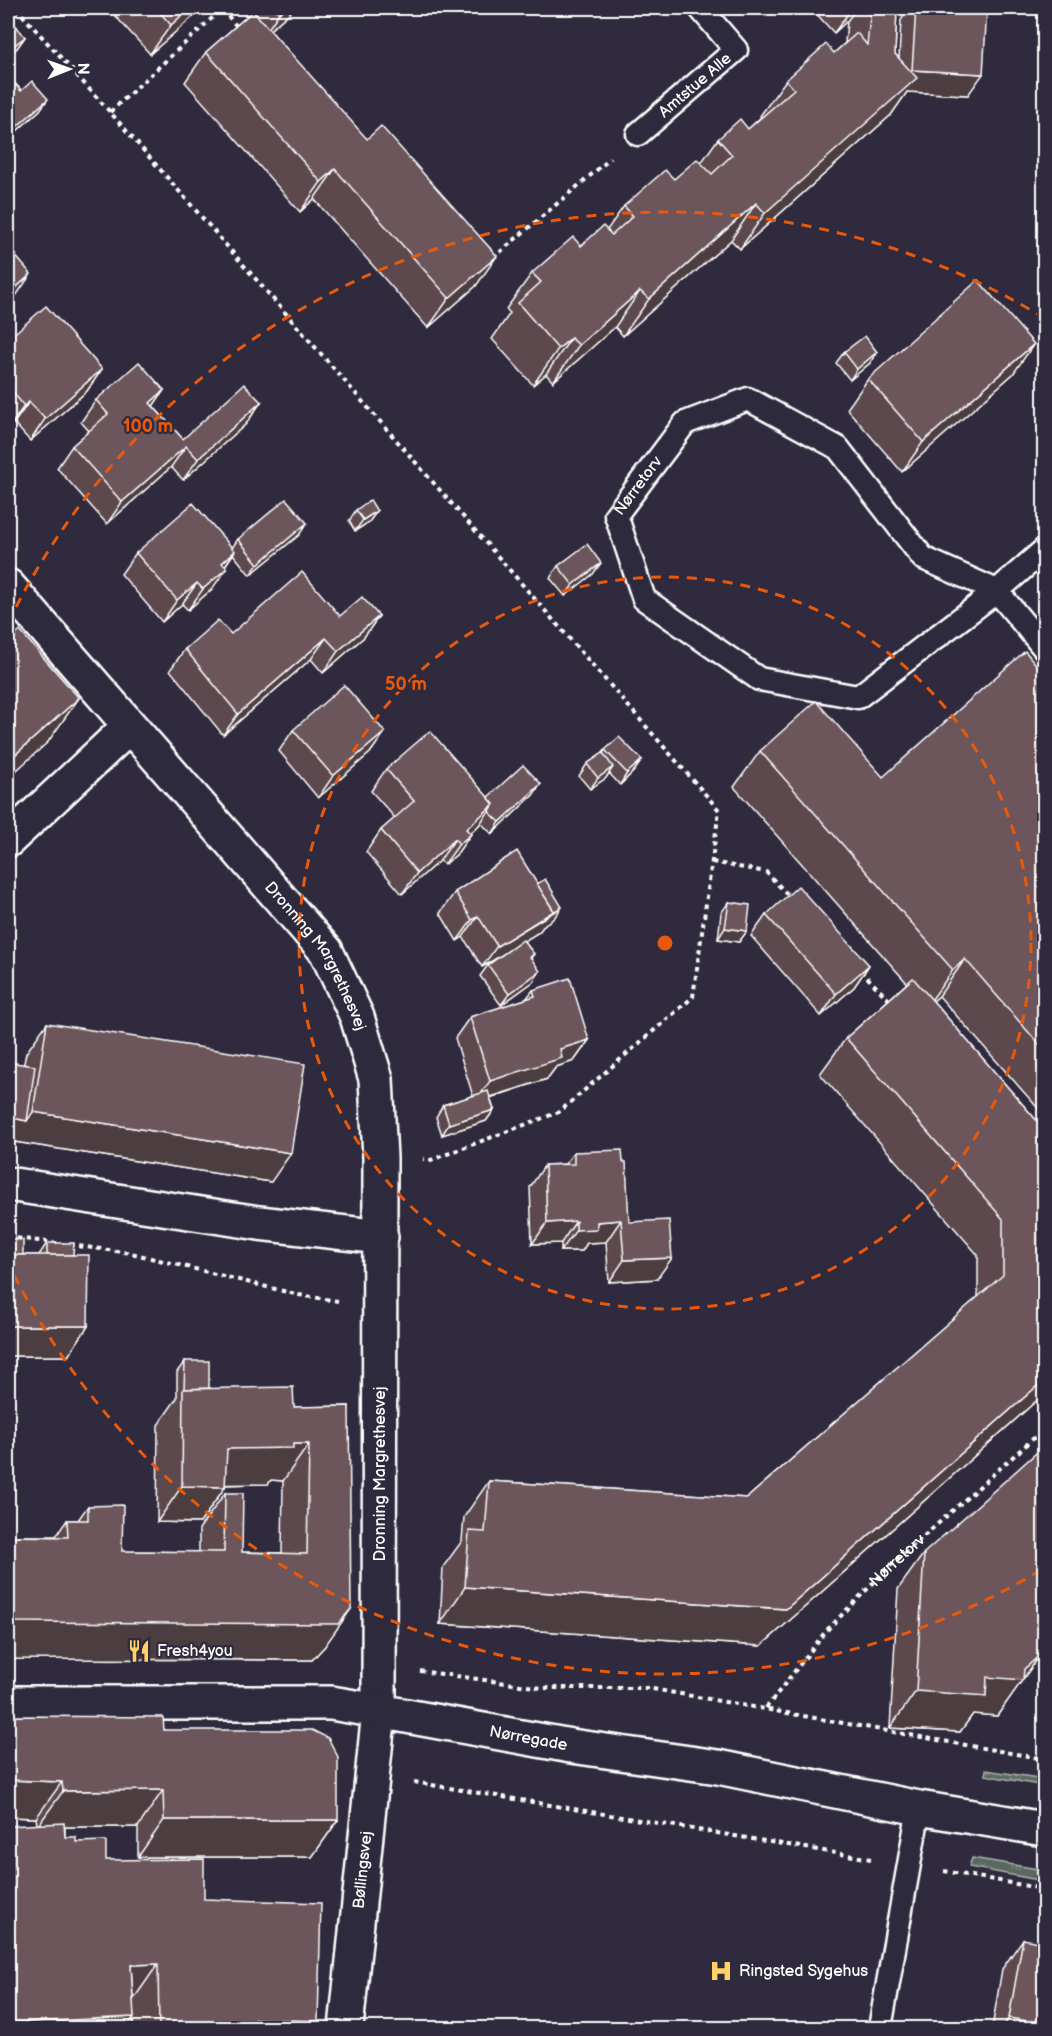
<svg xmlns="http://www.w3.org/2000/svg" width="1052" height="2036" font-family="'Balsamiq Sans',sans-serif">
<defs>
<pattern id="grass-tufts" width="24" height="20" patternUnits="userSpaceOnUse" patternTransform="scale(1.5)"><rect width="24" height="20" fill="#5a685e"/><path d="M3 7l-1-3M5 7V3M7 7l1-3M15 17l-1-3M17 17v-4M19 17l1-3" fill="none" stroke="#737f76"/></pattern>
</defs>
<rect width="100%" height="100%" fill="#2f2a3d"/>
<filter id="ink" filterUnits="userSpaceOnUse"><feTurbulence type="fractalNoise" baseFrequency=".0167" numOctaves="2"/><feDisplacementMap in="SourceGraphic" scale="12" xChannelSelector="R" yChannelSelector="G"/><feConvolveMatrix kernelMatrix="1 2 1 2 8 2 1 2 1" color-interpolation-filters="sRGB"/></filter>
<g filter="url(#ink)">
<g fill="url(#grass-tufts)" stroke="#acb4ae" stroke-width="1.5">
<path d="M986 1770 1044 1779V1786L985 1775Z"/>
<path d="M972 1858 1044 1870V1881L969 1867Z"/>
</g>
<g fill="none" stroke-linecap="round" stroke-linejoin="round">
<g stroke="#fff" stroke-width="27">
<g id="lane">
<path id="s2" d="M638 134 736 50 700 8"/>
<path id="s3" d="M1044 550 997 591 858 697 759 679 644 599 616 515 685 423 748 399 838 448 923 558 997 591 1044 648"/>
<path d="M880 2028 919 1808"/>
</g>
</g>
<g stroke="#fff" stroke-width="38">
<g id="street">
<path id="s4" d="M8 586 326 951 357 1017 376 1079 380 1158 379 1711 346 2028"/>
<path d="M8 840 129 727"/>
<path d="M8 1184 259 1223 381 1237"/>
<path d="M8 1703H331L379 1711"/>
</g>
</g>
<g stroke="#fff" stroke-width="38">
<g id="secondary">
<path id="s5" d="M379 1711 571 1746 718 1767 919 1808 1044 1829"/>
</g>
</g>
<g stroke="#fff" stroke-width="4" stroke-dasharray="4.5 4.5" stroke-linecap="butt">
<path d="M16 8 110 112 719 810 693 997 559 1112 431 1160 423 1159"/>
<path d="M222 9 239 29"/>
<path d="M110 112 222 9"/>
<path d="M493 258 611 158"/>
<path d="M712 862 766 872 791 898"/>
<path d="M861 971 891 1002"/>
<path d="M8 1237 63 1244"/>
<path d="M70 1245 131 1253 299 1295 338 1301"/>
<path d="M420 1671 542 1688H647L1044 1759"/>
<path id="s1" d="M766 1708 826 1631 887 1569 1044 1429"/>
<path d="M414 1782 871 1859"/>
<path d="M944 1871 1044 1889"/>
</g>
<use href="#lane" stroke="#2f2a3d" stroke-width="22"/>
<use href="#street" stroke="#2f2a3d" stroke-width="33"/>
<use href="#secondary" stroke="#2f2a3d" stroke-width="33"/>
</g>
<g fill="#5d4a4e" stroke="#fff" stroke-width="1.5">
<path d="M108 8H203L150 54Z"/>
<path d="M245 8H295L270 30 476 286 428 328 314 199 300 212 185 82 206 52 247 16 243 10Z"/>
<path d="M811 8H897L895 54 899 58 901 20 910 8H987L968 95 907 92 891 115 740 249 731 240 623 336 615 327 553 382 546 374 533 385 492 339 510 313 506 309 532 273 607 230 624 206 674 179 701 163 718 139 748 129 761 117 760 116 786 80 834 53 845 43 847 21 834 33Z"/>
<path d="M8 25 25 37 17 48 8 56Z"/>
<path d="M8 76 40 110 8 139Z"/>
<path d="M8 339 102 369 87 391 30 441 14 423 9 428 8 426Z"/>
<path d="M844 352H877L870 363 850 380 836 363Z"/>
<path d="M1013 374 902 472 847 409 868 379Z"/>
<path d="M164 390 153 406 183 439 261 402 246 424 183 480 171 467 107 524 57 468 72 446 89 431 81 422 96 400Z"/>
<path d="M356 510 377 511 369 522 355 531 349 521Z"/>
<path d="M299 535 250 575 233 554 225 566 212 589 188 610 182 604 162 622 121 574 136 553 232 548 238 539Z"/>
<path d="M558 566 593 574 565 596 550 578Z"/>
<path d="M340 616H379L364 637 323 673 311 659 223 735 170 670 185 649 231 634Z"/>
<path d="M1044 674V1115L939 996 933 1001 1044 1129V1394L761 1646 440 1624 443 1567 462 1541 464 1517 489 1481 747 1498 978 1297V1255L820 1074 846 1038 907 983 734 787 760 751 883 777Z"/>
<path d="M293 730 385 732 370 753 318 798 279 751Z"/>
<path d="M605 750 642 760 634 771 620 785 609 773 606 778 590 789 579 776 587 764 603 753Z"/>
<path d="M386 769 488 797 533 795 492 834 481 823 471 833 456 855 444 865 440 860 402 894 366 852 381 830 395 818 371 791Z"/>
<path d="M455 892 554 918 545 924 539 932 524 941 534 954 531 958 533 982 501 1005 480 976 488 965 501 956 482 967 463 937 457 941 440 913Z"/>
<path d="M729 902 747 931 739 942 718 939 721 913Z"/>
<path d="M766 915 869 965 854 987 821 1016 751 936Z"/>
<path d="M533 990 589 1040 574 1061 556 1067 547 1079 490 1098 494 1110 486 1121 442 1135 436 1117 443 1105 473 1096 455 1038 470 1017 526 999Z"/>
<path d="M47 1023 271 1182 8 1141 26 1053Z"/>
<path d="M574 1152 629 1222 657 1279 609 1282 606 1242 587 1243 582 1251H561V1243L532 1244 530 1187 545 1165 565 1164Z"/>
<path d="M8 1239 23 1255H39L47 1243 73 1255 88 1326 68 1356H8Z"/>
<path d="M185 1361 209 1388 294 1407 349 1406 325 1646 312 1660 8 1659V1536H56L67 1520H78L88 1506 122 1551 199 1552V1529L225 1493 242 1552 282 1553 283 1481 271 1480 268 1484 225 1485V1487L200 1523 157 1522 158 1425 177 1398V1372Z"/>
<path d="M924 1553 1044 1624 1041 1627 1040 1655 997 1716 973 1714 960 1732 890 1728 898 1589Z"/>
<path d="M8 1716 164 1730 338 1820 312 1857H138V1827H65V1837L76 1842 106 1860 204 1899 312 2028H133V2018L37 1824 36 1818 8 1817Z"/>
<path d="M1023 1939 1044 2028H992L1002 1969Z"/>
</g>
<g fill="#4c3c40" stroke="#fff" stroke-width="1.5">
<path d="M190 8H203L150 54 171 25Z"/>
<path d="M286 8H295L264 35 279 13Z"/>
<path d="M852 8H857L847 21 834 33Z"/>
<path d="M25 37 17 48 8 56V54L12 47Z"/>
<path d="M912 70 983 74 968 95 907 92 891 115 740 249 765 213 897 91Z"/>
<path d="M48 99 40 110 8 139 13 130Z"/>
<path d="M335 169 314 199 300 212 321 182Z"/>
<path d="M756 203 731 240 623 336 649 299Z"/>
<path d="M497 256 476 286 428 328 449 298Z"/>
<path d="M31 274 16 296 8 303V295Z"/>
<path d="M640 291 615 327 553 382 579 345Z"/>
<path d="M571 338 546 374 533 385 558 349Z"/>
<path d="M1034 344 1013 374 902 472 923 442Z"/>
<path d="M877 352 870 363 850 380 857 369Z"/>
<path d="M102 369 87 391 30 441 45 419Z"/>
<path d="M164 390 149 412 150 403Z"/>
<path d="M29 402 14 423 9 428 24 406Z"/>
<path d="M261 402 246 424 183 480 198 459Z"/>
<path d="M186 446 171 467 107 524 122 502Z"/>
<path d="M377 511 369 522 355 531 363 520Z"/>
<path d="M307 523 299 535 250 575 258 564Z"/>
<path d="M235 551 220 573 222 563Z"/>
<path d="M601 563 593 574 565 596 573 585Z"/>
<path d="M227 568 212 589 188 610 203 589Z"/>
<path d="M197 583 182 604 162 622 177 600Z"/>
<path d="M379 616 364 637 323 673 338 651Z"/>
<path d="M326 638 311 659 223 735 238 714Z"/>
<path d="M79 698 48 742 8 778V761Z"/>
<path d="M385 732 370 753 318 798 333 776Z"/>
<path d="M642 760 634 771 620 785 627 773Z"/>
<path d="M613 767 606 778 590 789 598 778Z"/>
<path d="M541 784 533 795 492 834 500 822Z"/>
<path d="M494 804 479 825 459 844 466 829Z"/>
<path d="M471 834 456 855 444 865 459 844Z"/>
<path d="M455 839 440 860 402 894 417 873Z"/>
<path d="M562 907 554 918 545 924 539 932 482 967 497 946Z"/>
<path d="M478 916 463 937 457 941 472 920Z"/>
<path d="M725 928 747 931 739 942 718 939Z"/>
<path d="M965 959 939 996 927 1006 953 970Z"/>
<path d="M869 965 854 987 821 1016 836 994Z"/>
<path d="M540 971 533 982 501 1005 509 994Z"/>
<path d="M589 1040 574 1061 556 1067 547 1079 475 1102 490 1081 560 1049Z"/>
<path d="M494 1110 486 1121 442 1135 449 1124Z"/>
<path d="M33 1112 291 1153 271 1182 8 1141V1117L27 1121Z"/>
<path d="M621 1220 606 1242 587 1243 582 1251H561L576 1230 597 1222Z"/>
<path d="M576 1221 561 1243 532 1244 547 1223Z"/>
<path d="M672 1258 657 1279 609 1282 624 1260Z"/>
<path d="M8 1326H88L68 1356H8Z"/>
<path d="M1044 1380V1394L761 1646 440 1624 465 1587 786 1609Z"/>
<path d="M293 1444H309L283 1481 271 1480 268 1484 202 1485 227 1449Z"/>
<path d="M182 1486 225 1487 200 1523 157 1522Z"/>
<path d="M351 1609 325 1646 312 1660 8 1659V1622Z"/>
<path d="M1044 1610V1624L1017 1648 1042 1612Z"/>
<path d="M1040 1655 997 1716 973 1714 960 1732 890 1728 916 1691 1024 1669Z"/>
<path d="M8 1780 62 1782 36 1818 8 1817Z"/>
<path d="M163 1790 138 1827H37L63 1791Z"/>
<path d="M164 1820H338L312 1857H138Z"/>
<path d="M158 1964 133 2000 131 1965Z"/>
<path d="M134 2017 126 2028H8V2023Z"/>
<path d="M1009 2018 1044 2024V2028H1002Z"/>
<path d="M255 2019 318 2021 312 2028H249Z"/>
</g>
<g fill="#6c565b" stroke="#fff" stroke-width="1.5">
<path d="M156 8H190L171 25Z"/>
<path d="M274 8H286L279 13Z"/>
<path d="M871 8H897L895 54 917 78 765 213 756 203 649 299 640 291 579 345 571 338 558 349 518 303 541 282 532 273 573 237 581 246 603 226 612 235 633 216 624 206 665 170 674 179 697 159 712 174 732 155 718 139 740 119 748 129 794 89 786 80 826 44 834 53 857 33 867 45Z"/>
<path d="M916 8H987L983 74 912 70Z"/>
<path d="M253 11 367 139 381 126 497 256 449 298 335 169 321 182 206 52Z"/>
<path d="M12 21 25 37 12 47 8 42V25Z"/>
<path d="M8 76 21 91 32 81 48 99 13 130 8 124Z"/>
<path d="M8 247 31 274 8 295Z"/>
<path d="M978 280 1034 344 923 442 868 379Z"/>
<path d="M46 306 102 369 45 419 29 402 24 406 8 386V381L10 379 8 377V339Z"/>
<path d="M865 336 877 352 857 369 844 352Z"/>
<path d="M139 362 164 390 150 403 183 439 244 384 261 402 198 459 186 446 122 502 72 446 108 414 96 400Z"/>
<path d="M286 499 307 523 258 564 238 539Z"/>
<path d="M370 500 377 511 363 520 356 510Z"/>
<path d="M193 503 235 551 222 563 227 568 203 589 197 583 177 600 136 553Z"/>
<path d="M587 544 601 563 573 585 558 566Z"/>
<path d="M302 572 340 616 362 597 379 616 338 651 326 638 238 714 185 649 218 620 231 634Z"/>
<path d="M20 631 79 698 8 761V642Z"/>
<path d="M1025 651 1044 674V1050L965 959 953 970 760 751 816 701 883 777Z"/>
<path d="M344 685 385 732 333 776 293 730Z"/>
<path d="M430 731 494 804 466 829 471 834 459 844 455 839 417 873 381 830 414 801 386 769Z"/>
<path d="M619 737 642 760 627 773 605 750Z"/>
<path d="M603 753 613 767 598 778 587 764Z"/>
<path d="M523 765 541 784 500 822 489 812 494 804 488 797Z"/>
<path d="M517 851 554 911 497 946 478 916 472 920 455 892Z"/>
<path d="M545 879 562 907 553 912 554 911 537 884Z"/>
<path d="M798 886 869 965 836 994 766 915Z"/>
<path d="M729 902 750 905 747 931 725 928Z"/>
<path d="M523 940 534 954 530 957 540 971 509 994 488 965Z"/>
<path d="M570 978 589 1040 560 1049 562 1058 490 1081 470 1017 535 996 533 990Z"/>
<path d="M913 978 1044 1129V1380L786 1609 465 1587 469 1531 485 1532 489 1481 747 1498 1003 1275V1219L846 1038Z"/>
<path d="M47 1023 305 1064 291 1153 33 1112Z"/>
<path d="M8 1062 35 1066 27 1121 8 1117Z"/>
<path d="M488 1091 494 1110 449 1124 443 1105Z"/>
<path d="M622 1150 623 1162H626L629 1222 669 1220 672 1258 624 1260 621 1220 597 1222V1229L576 1230V1221L547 1223 545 1165 574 1164V1152Z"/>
<path d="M8 1239 23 1240V1255H8Z"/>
<path d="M47 1243H74L73 1255H47Z"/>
<path d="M8 1255H89L88 1326H8Z"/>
<path d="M185 1361H209V1388L184 1389Z"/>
<path d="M293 1387 294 1407 349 1406 351 1609 338 1624 8 1622V1536L68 1537 67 1520H88V1506L123 1505 122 1551 224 1552 225 1493H243L242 1552 307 1554 309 1444H293V1448L227 1449 225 1487 182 1486 183 1389Z"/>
<path d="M1044 1446V1610L1042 1612 1040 1655 1024 1669 1023 1680 987 1677 986 1696 916 1691 924 1553Z"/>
<path d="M8 1716 163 1717 164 1730H312L328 1738 338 1757V1820H164L163 1790 63 1791 62 1782 8 1780Z"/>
<path d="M64 1823 65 1837H76V1842L106 1841V1860L204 1859V1899L321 1903 318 2021 255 2019V2028H159L158 1964 131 1965 134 2017 8 2023V1826Z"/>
<path d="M1023 1939 1044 1943V2024L1009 2018Z"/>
</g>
</g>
<g fill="none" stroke="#e8590c" stroke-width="3" stroke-dasharray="10 8">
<circle cx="665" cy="943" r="366"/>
<path d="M1041 1570A731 731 0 0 1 8 1263M8 623A731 731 0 0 1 1041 316"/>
</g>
<defs>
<g id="restaurant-bare" transform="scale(1.8)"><path d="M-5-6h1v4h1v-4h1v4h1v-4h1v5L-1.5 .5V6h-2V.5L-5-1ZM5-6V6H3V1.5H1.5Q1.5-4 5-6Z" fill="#ffd166" stroke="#2f2a3d" stroke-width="2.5" paint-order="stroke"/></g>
<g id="hospital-bare" transform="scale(1.8)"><path d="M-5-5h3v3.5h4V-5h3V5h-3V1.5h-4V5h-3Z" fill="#ffd166" stroke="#2f2a3d" stroke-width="2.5" paint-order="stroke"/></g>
</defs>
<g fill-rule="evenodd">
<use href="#restaurant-bare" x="139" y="1651"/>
<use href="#hospital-bare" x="721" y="1971"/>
</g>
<g text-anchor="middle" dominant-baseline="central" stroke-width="4.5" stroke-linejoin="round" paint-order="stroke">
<g font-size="16" fill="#fff" stroke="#2f2a3d">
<text stroke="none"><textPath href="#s2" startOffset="75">Amtstue Alle</textPath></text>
<text stroke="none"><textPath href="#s3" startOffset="603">Nørretorv</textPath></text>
<text stroke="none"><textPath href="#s4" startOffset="483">Dronning Margrethesvej</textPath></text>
<text transform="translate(380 1474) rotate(-90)">Dronning Margrethesvej</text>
<text stroke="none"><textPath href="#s1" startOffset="198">Nørretorv</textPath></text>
<text stroke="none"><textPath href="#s5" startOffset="152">Nørregade</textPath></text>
<text transform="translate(363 1870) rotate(-84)">Bøllingsvej</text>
</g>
<g font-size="16" fill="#fff" stroke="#2f2a3d" text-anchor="start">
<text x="157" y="1651">Fresh4you</text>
<text x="739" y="1971">Ringsted Sygehus</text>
</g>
</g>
<circle cx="665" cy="943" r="9" fill="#e8590c" stroke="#2f2a3d" stroke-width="3"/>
<g font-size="18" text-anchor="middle" font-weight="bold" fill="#e8590c" stroke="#2f2a3d" stroke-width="4.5" stroke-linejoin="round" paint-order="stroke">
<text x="148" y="432">100 m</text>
<text x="406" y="690">50 m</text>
</g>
<rect width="1052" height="2036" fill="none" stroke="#2f2a3d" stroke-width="30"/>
<rect x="15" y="15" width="1022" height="2006" fill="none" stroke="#fff" stroke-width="2" filter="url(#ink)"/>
<g transform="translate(69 69) rotate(89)" stroke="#2f2a3d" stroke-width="4.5" paint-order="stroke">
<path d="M0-4.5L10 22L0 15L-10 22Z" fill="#ffffff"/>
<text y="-9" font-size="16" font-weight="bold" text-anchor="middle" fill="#ffffff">N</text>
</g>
</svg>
